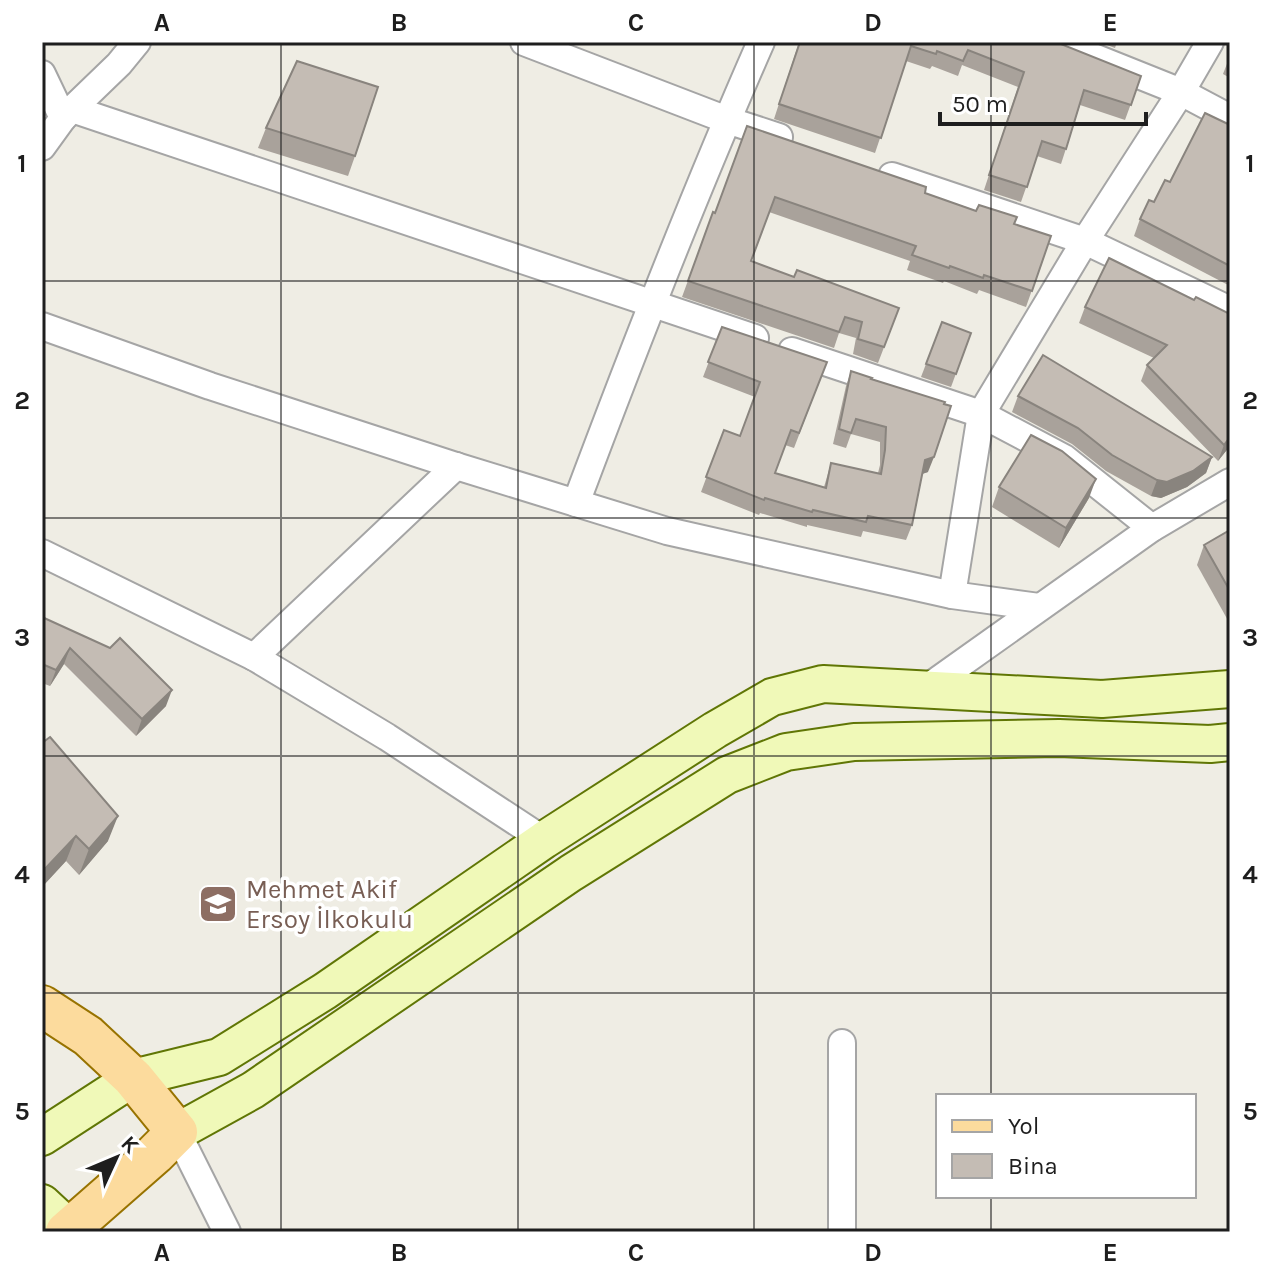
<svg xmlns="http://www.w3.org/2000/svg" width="1272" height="1274" font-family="Karla,sans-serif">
<rect width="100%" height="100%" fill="#efede4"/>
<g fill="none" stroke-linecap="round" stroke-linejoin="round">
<g stroke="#a5a5a5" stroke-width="30">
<g id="street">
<path d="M524 42 727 120 779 137"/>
<path d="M1056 42 1181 92 1230 118"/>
<path d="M42 74 63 118"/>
<path d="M72 109 755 338"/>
<path d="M42 147 63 118 119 64 137 42"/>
<path d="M892 176 1085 241 1230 310"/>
<path d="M42 326 210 386 456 466 667 531 952 595 1039 607"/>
<path d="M792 351 981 414 1064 458 1152 528"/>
<path d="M576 503C634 348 694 194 761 42"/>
<path d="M42 553 254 657 387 737 544 840"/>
<path d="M952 595 981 414 1085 241 1181 92 1210 42"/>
<path d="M254 657 456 466"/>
<path d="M924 690 1152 528 1230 482"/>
<path d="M842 1043V1232"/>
<path d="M177 1132 227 1232"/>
</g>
</g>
<g stroke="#607605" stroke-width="40">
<g id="secondary">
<path d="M177 1132 253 1090 571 873 727 775 786 752 854 742 1059 738 1210 744 1230 742"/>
<path d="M42 1137 133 1078 219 1057 325 991 544 840 715 730 772 697 823 684 1102 699 1230 689"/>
<path d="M42 1203 70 1229"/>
</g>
</g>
<g stroke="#987300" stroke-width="44">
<path id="primary" d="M42 1006 88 1036 133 1078 177 1132 155 1154 66 1232"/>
</g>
<use href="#street" stroke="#fff" stroke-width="26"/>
<use href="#secondary" stroke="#f0f9b8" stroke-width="36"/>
<use href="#primary" stroke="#fcdb9d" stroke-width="40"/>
</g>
<g fill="#a9a29b">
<path d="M799 42H1056L1141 76 1125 120 1080 105 1061 164 1037 156 1021 202 984 190 1018 87 962 65 958 76 932 66 930 69 906 61 875 153 774 119Z"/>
<path d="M1099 42H1117L1115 48Z"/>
<path d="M1230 56V78L1223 74Z"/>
<path d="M1230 125V286L1134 236 1140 219 1170 182Z"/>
<path d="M747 126 925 193 1051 236 1026 307 979 290 977 294 944 281 943 283 907 270 910 261 769 212 751 261 794 277 899 308 878 363 853 354 856 338 839 333 834 348 682 297 713 212 715 213Z"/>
<path d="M266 128 355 156 348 176 258 148Z"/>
<path d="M1194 300 1230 446 1218 461 1141 381 1147 365 1154 358 1079 323 1085 307Z"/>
<path d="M942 322 971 333 951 387 921 377Z"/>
<path d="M722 327 827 362 794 448 785 445 775 473 824 487 831 463 878 473 880 465V442L851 434 846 448 833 444 846 386 851 371 871 379 928 472 922 474 912 525 906 540 863 531 861 537 807 525V527L760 513 759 515 701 492 724 430 740 436 755 397 703 377Z"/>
<path d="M1018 396 1212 457 1206 473 1187 487 1161 498 1151 496 1106 471 1072 444 1012 412Z"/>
<path d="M999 487 1089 498 1059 548 992 507Z"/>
<path d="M1230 530V624L1197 565 1204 545Z"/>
<path d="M42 617 166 706 136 736 64 664 50 686 42 683Z"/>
<path d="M42 743 108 841 79 875 66 861 42 887Z"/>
</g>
<g fill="#89847e">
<path d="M1230 437V446L1218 461 1224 445Z"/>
<path d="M934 457 928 472 919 475 925 460Z"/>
<path d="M1212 457 1206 473 1187 487 1161 498 1151 496 1157 480Z"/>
<path d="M1096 479 1089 498 1059 548 1066 528Z"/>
<path d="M70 648 64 664 50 686 56 670Z"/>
<path d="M172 690 166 706 136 736 142 719Z"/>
<path d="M118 816 108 841 79 875 89 849Z"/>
<path d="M76 836 66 861 42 887V872Z"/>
</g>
<g fill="#c4bcb4" stroke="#89847e" stroke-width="2">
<path d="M800 42H1056L1141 76 1131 105 1084 90 1066 149 1042 141 1027 187 989 175 1024 72 968 50 963 61 937 51 936 54 911 46 881 138 779 104Z"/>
<path d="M297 61 378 87 355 156 266 128Z"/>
<path d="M1205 113 1230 125V266L1140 219 1149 200 1154 202 1165 180 1170 182Z"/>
<path d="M747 126 926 187 925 193 976 211 979 205 1017 217 1014 224 1051 236 1032 291 984 275 983 278 950 266 949 268 912 255 916 246 775 197 751 261 794 277 797 270 899 308 884 347 858 339 862 322 845 317 839 332 688 281 713 212 715 213Z"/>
<path d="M1109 258 1194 300 1196 297 1230 314V437L1224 445 1147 365 1167 345 1085 307Z"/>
<path d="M942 322 971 333 956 374 926 364Z"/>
<path d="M722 327 827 362 799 433 791 430 775 473 826 488 831 463 881 474 885 450 886 427 856 419 851 433 839 429 851 371 872 378 871 379 945 402 944 404 951 406 934 457 925 460 912 525 868 516 866 522 813 510 812 512 765 498 764 500 706 477 724 430 740 436 760 382 708 362Z"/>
<path d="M1043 355 1212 457 1193 471 1167 482 1157 480 1112 455 1078 428 1018 396Z"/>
<path d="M1031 435 1062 451 1096 479 1066 528 999 487Z"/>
<path d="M1230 530V591L1204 545Z"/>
<path d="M42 617 110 648 120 638 172 690 142 719 70 648 56 670 42 664Z"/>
<path d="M50 737 118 816 89 849 76 836 42 872V743Z"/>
</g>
<path fill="none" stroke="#1e1e1e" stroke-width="2" stroke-opacity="0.55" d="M281 42V1232M518 42V1232M754 42V1232M991 42V1096M42 281H1230M42 518H1230M42 756H1230M42 993H1230M991 1196V1232"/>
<defs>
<g id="school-square" transform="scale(2)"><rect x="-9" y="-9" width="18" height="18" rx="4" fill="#8d6e63" stroke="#fff"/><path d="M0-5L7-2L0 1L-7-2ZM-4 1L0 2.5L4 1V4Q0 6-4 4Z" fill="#fff"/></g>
</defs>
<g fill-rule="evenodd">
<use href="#school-square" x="218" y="904"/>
</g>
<g text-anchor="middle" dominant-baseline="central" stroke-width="7" stroke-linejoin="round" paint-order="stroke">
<g font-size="26" fill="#785e54" stroke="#fff" text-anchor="start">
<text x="246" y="889">Mehmet Akif<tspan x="246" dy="30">Ersoy İlkokulu</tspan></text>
</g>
</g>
<rect width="1272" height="1274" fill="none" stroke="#ffffff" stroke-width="88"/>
<rect x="936" y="1094" width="260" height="104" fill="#ffffff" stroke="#a5a5a5" stroke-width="2"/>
<rect x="952" y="1120" width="40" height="12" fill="#fcdb9d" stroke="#a5a5a5" stroke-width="2"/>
<text x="1008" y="1134" font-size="24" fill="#1e1e1e">Yol</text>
<rect x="952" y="1154" width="40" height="24" fill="#c4bcb4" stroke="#a5a5a5" stroke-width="2"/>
<text x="1008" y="1174" font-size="24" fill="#1e1e1e">Bina</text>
<g transform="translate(116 1158) rotate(46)" stroke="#ffffff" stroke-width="6" paint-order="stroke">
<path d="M0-6L14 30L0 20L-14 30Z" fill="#1e1e1e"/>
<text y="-12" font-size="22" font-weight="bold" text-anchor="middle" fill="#1e1e1e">K</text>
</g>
<path d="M940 112v12h206v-12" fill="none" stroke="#1e1e1e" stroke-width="4"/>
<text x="952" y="112" font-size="24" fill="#1e1e1e" stroke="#ffffff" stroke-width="6" paint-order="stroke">50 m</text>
<rect x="44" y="44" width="1184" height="1186" fill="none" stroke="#1e1e1e" stroke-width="3"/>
<g font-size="26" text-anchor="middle" font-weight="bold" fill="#1e1e1e">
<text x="162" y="31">A</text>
<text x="399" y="31">B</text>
<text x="636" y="31">C</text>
<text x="873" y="31">D</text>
<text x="1110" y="31">E</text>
<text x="22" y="172">1</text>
<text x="1250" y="172">1</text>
<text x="22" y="409">2</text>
<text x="1250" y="409">2</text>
<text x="22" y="646">3</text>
<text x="1250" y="646">3</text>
<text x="22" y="883">4</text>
<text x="1250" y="883">4</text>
<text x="22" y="1120">5</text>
<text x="1250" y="1120">5</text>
<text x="162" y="1261">A</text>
<text x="399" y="1261">B</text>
<text x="636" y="1261">C</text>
<text x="873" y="1261">D</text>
<text x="1110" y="1261">E</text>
</g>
</svg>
